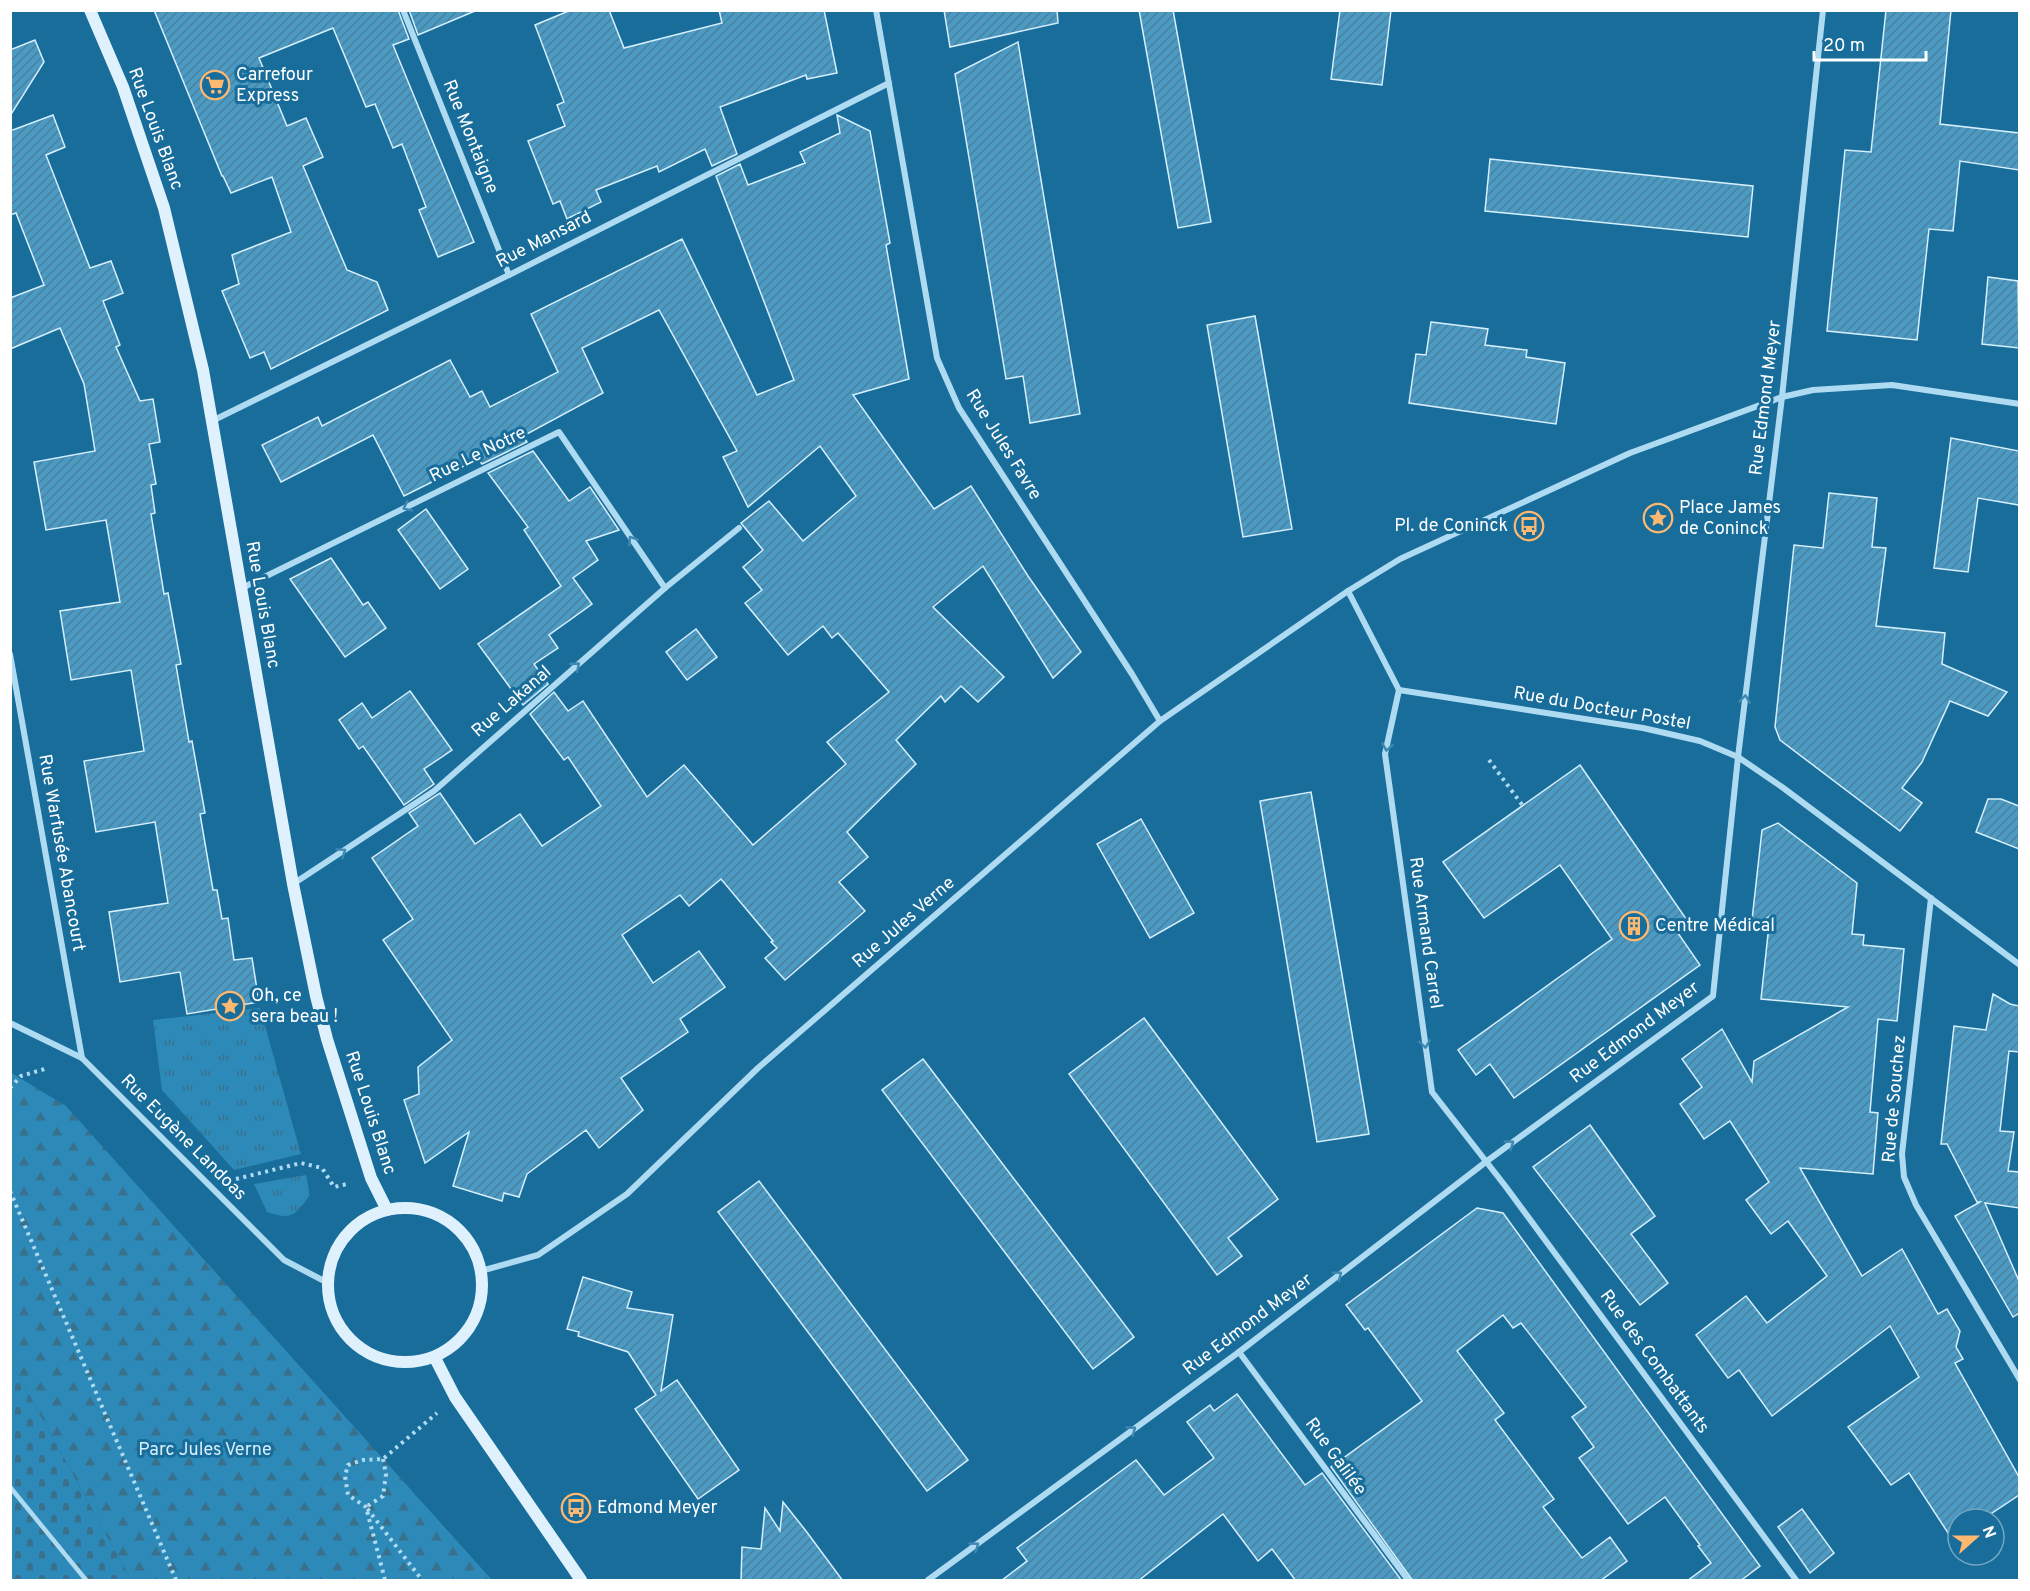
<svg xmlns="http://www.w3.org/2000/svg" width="2030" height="1591" font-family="Overpass,sans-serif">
<defs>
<pattern id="grass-tufts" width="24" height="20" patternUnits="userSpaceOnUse" patternTransform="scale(1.5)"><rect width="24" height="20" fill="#2c89b8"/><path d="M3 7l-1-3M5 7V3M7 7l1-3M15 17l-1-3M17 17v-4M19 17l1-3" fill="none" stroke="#39718d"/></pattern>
<pattern id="forest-firs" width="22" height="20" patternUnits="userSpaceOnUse" patternTransform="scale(1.5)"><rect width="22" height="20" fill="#2c89b8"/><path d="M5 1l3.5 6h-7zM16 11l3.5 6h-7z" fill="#39718d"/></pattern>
<pattern id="cemetery-stones" width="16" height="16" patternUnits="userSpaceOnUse" patternTransform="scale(1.5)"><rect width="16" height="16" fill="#2c89b8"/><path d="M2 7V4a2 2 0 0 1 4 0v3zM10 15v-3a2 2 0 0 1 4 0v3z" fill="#39718d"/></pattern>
<pattern id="building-hatch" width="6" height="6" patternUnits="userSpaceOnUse" patternTransform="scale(1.5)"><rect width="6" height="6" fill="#4a9ac4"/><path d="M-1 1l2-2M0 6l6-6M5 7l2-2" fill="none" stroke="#4b7f9a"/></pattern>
</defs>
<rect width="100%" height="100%" fill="#186d9b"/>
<g fill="url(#grass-tufts)">
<path d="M260 1008 301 1154 234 1170 162 1090 153 1020Z"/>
<path d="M306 1175 310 1195C295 1215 292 1221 267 1212L254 1184Z"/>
</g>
<path fill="url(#forest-firs)" d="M10 1072 66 1106 492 1580H131L11 1362Z"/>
<path fill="url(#cemetery-stones)" d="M11 1362 131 1580H11Z"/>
<g fill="url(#building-hatch)" stroke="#d6effc" stroke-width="1.5">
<path d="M154 10H398L409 39 393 45 474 242 438 257 419 210 426 207 402 144 393 148 375 104 366 107 333 28 259 58 287 126 306 118 323 157 303 166 347 270 377 282 388 310 271 369 264 352 250 358 222 291 239 284 232 255 291 232 272 177 231 193 223 176H222Z"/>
<path d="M409 10H475V11L418 35Z"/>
<path d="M571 10H609L624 48 722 23 719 10H824L837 73 807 79 806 75 720 107 737 154 712 166 705 149 659 172 657 166 596 190 601 202 567 219 560 201 553 204 528 141 565 126 557 105 564 102 535 25Z"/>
<path d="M944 10H1057L1058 23 950 47Z"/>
<path d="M1139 10H1173L1211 222 1178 228Z"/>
<path d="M1340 10H1391L1382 85 1331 79Z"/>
<path d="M1886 10H1951L1940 124 2019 133V170L1960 161 1953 231 1929 229 1917 340 1827 331 1845 150 1871 152Z"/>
<path d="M35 40 44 62 10 116V50Z"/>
<path d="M1018 42 1080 414 1030 423 1023 376 1006 379 955 74Z"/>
<path d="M53 115 65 147 46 155 90 268 111 261 123 293 103 301 120 345 116 347 140 401 153 399 160 442 149 444 156 484 151 485 155 513 151 514 164 594 168 593 181 664 176 665 189 742 192 741 205 813 200 814 213 890H217L222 919 228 918 234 960 252 958 259 1002 187 1014 180 972 120 982 109 912 168 903 155 822 96 832 84 761 144 751 131 670 71 680 60 611 120 602 106 520 46 530 34 462 95 451 84 384 60 328 10 349V298L44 285 16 213 10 215V131Z"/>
<path d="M837 115 870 131 890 243 886 245 909 379 853 395 934 509 971 486 1028 576 1081 652 1053 678 983 566 933 607 1004 677 978 702 961 686 945 702 941 696 896 740 916 764 847 832 868 857 839 882 865 911 785 980 765 958 777 948 771 942 773 941 721 879 689 906 680 895 622 935 653 983 699 951 725 987 680 1019 688 1032 621 1078 643 1110 599 1148 586 1130 527 1174 519 1197 504 1193 502 1201 453 1186 469 1132 425 1163 404 1100 419 1094 418 1067 452 1040 383 940 413 919 372 858 418 826 409 813 440 793 475 844 520 814 542 846 601 806 568 757 564 760 530 714 554 692 568 711 583 701 647 797 684 765 753 845 846 764 827 742 889 692 838 633 832 638 823 626 788 655 745 603 762 590 743 567 763 550 741 523 769 501 803 541 856 496 820 446 748 507 723 457 737 451 659 310 582 348 603 393 523 436 527 442 482 464 478 459 404 496 373 435 281 482 262 445 318 417 322 426 450 360 470 397 482 391 490 407 558 372 531 314 682 239 757 395 794 380 716 176 740 164 748 185 805 163 800 152 840 133Z"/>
<path d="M1490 159 1753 186 1748 237 1485 211Z"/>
<path d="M1988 277 2018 281 2019 348 1982 344Z"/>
<path d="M1255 316 1292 529 1243 537 1207 325Z"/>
<path d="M1431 322 1488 329 1485 345 1527 350 1526 357 1565 363 1556 424 1409 403 1416 354 1426 355Z"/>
<path d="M1951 438 2019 451V505L1978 498 1968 572 1934 568Z"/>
<path d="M533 451 569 501 590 487 619 530 586 541 598 560 573 578 592 604 549 635 558 648 534 664 548 684 523 705 478 644 561 586 524 530 528 527 488 473Z"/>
<path d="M1829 493 1877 498 1872 547 1886 548 1876 626 1945 633 1942 664 2007 692 1988 716 1950 701 1922 762 1902 788 1922 803 1900 831 1780 740 1775 727 1794 545 1823 548Z"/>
<path d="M426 509 468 569 440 589 398 530Z"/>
<path d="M331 558 363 605 368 602 386 628 345 657 290 579Z"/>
<path d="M696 629 717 657 687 680 666 652Z"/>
<path d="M410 691 452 750 424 769 434 784 404 805 363 746 359 749 339 720 362 703 372 718Z"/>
<path d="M1580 765 1691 926 1671 923 1700 965 1514 1098 1490 1064 1476 1075 1458 1050 1612 939 1560 865 1484 918 1443 862Z"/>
<path d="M1311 792 1369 1134 1317 1142 1260 801Z"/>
<path d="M1988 799H2001L2019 806V849L1976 832Z"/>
<path d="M1141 819 1194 913 1150 938 1097 844Z"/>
<path d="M1778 823 1857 883 1852 934 1864 935 1863 945 1904 949 1897 1021 1878 1019 1870 1112 1878 1113 1873 1174 1800 1168 1862 1276 1902 1249 1938 1314 1947 1309 1960 1331 1956 1347 1963 1359 1955 1363 2019 1477V1495L1983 1519H1958V1535L1952 1539 1909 1473 1891 1485 1848 1427 1919 1377 1890 1326 1772 1416 1739 1370 1728 1378 1696 1335 1746 1296 1767 1323 1827 1276 1788 1221 1771 1234 1746 1200 1769 1182 1730 1121 1704 1139 1680 1104 1702 1087 1682 1059 1722 1029 1752 1082 1754 1061 1848 1007 1761 999 1770 916 1751 929 1762 830Z"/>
<path d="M1993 994 2010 1004 2019 1006V1052L2009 1051 2000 1131 2014 1132 2008 1171 2019 1172V1208L1985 1203 2019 1281V1313L2013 1317 1955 1216 1980 1202H1977L1947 1144H1941L1954 1026 1986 1030Z"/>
<path d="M1144 1018 1278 1199 1228 1238 1242 1256 1217 1275 1069 1074Z"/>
<path d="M923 1059 1134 1337 1093 1369 882 1090Z"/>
<path d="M1590 1125 1655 1216 1631 1234 1668 1283 1640 1305 1533 1167Z"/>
<path d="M759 1181 968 1460 927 1491 718 1212Z"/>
<path d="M1477 1208 1503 1213 1760 1566 1740 1581H1687L1711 1563 1698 1546 1700 1545 1665 1497 1628 1524 1579 1458 1594 1447 1572 1417 1586 1407 1521 1323 1513 1328 1503 1315 1457 1351 1504 1413 1495 1420 1554 1499 1543 1507 1582 1558 1610 1537 1627 1561 1600 1581H1413L1331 1467 1422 1401 1368 1328 1365 1330 1346 1305Z"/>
<path d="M583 1277 632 1292 627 1308 673 1315 661 1391 677 1380 739 1470 698 1499 635 1409 656 1395 628 1352 578 1336 579 1332 567 1329Z"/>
<path d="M1237 1394 1305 1485 1322 1473 1402 1581H1296L1272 1549 1258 1561 1223 1514 1138 1581H1001L1027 1561 1017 1548 1136 1460 1164 1495 1214 1458 1187 1422 1210 1405 1214 1411Z"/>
<path d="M783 1502 806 1531 843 1581H741L742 1547 761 1549 765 1508 780 1531Z"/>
<path d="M1802 1509 1834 1553 1810 1573 1778 1527Z"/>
</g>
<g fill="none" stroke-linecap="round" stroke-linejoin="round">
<g stroke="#afdbf2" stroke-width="4" stroke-dasharray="3 4.5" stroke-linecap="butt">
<path d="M1489 760 1523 806"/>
<path d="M10 1088 21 1076 48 1068"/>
<path d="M236 1179 301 1163 322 1168 334 1187 347 1184"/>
<path d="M10 1191 176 1580"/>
<path d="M383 1459 386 1474 383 1496 366 1507 422 1580"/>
<path d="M385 1580 366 1507 348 1495 345 1476 348 1465 363 1460 383 1459 437 1413"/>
</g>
<path stroke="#afdbf2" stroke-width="4.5" d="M10 1487 86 1580"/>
<g stroke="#afdbf2" stroke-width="6">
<path d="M403 10 509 275"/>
<path d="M876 10 937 358 959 408 1132 674 1160 721"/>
<path d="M212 421 509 275 889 83"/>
<path d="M242 588 559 432 665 588"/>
<path d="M1348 591 1399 690 1643 728 1700 741 1738 757 1782 787 2020 965"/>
<path d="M10 654 82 1058"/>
<path d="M1399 690 1385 754 1432 1092 1506 1187 1796 1580"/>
<path d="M293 884 434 791 665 588 739 528"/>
<path d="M1931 898 1902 1154 1904 1177 1916 1205 2020 1380"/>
<path d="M10 1023 82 1058 284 1260 328 1283"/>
<path d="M481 1271 538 1255 627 1194 758 1068 1160 721 1348 591 1400 559 1630 453 1782 397 1813 390 1892 385 2020 404"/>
<path d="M1239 1352 1408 1580"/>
<path d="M928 1580 1239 1352 1487 1161 1713 996 1738 757 1782 397 1823 10"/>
</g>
<g stroke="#def1fc" stroke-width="12">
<path d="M90 10 123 87 164 208 203 370 293 884 316 996 327 1039 371 1178 387 1210"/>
<circle cx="405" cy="1285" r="77"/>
<path d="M435 1358 455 1397 581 1580"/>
</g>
</g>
<defs><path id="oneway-chevron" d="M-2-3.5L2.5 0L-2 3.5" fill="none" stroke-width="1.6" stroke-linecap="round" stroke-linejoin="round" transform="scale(1.5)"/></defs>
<g stroke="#3e88b1">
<use href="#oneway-chevron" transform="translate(407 507) rotate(154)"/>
<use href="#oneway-chevron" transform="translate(632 540) rotate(-124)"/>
<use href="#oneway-chevron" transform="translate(576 666) rotate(-41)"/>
<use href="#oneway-chevron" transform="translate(1745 699) rotate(-83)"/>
<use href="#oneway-chevron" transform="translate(1387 747) rotate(99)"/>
<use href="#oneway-chevron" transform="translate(342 852) rotate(-34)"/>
<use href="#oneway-chevron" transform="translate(1425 1044) rotate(82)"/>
<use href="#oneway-chevron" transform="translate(1510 1144) rotate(-36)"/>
<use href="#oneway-chevron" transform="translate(1338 1275) rotate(-37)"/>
<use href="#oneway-chevron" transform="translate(1132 1430) rotate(-36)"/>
<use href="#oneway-chevron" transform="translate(975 1546) rotate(-36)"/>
</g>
<defs>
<g id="supermarket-ring" transform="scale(1.5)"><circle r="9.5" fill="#186d9b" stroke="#ffb870" stroke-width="1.5"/><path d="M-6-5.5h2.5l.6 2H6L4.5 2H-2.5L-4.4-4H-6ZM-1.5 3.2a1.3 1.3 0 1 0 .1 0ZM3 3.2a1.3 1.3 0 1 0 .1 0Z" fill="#ffb870"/></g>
<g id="sight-ring" transform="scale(1.5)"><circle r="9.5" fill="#186d9b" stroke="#ffb870" stroke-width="1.5"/><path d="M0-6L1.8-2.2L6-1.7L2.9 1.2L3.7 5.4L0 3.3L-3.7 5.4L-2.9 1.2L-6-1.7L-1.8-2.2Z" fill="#ffb870"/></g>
<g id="bus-ring" transform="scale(1.5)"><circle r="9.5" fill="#186d9b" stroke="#ffb870" stroke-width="1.5"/><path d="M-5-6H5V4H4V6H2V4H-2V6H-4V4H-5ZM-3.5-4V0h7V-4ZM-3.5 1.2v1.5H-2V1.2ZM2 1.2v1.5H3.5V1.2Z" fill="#ffb870"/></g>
<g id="building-ring" transform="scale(1.5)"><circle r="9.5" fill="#186d9b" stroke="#ffb870" stroke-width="1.5"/><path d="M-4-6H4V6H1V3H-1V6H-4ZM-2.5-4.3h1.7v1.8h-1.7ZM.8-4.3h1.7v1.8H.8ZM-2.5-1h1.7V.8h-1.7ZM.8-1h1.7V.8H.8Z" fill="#ffb870"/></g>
</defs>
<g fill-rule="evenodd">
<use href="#supermarket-ring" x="215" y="85"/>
<use href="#sight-ring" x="1658" y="518"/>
<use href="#bus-ring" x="1529" y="526"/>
<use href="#building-ring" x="1634" y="926"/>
<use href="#sight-ring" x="230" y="1006"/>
<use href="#bus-ring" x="576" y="1508"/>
</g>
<g text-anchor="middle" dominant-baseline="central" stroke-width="6" stroke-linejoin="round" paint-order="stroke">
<g font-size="18" fill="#fff" stroke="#186d9b" text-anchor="start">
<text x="236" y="75">Carrefour<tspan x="236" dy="21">Express</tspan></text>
<text x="1679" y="508">Place James<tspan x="1679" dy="21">de Coninck</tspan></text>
<text x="1508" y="526" text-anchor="end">Pl. de Coninck</text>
<text x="1655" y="926">Centre Médical</text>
<text x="251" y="996">Oh, ce<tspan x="251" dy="21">sera beau !</tspan></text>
<text x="597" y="1508">Edmond Meyer</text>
</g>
<g font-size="18" fill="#fff" stroke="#186d9b">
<text transform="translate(155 129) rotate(70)">Rue Louis Blanc</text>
<text transform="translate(470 137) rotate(68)">Rue Montaigne</text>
<text transform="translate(544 240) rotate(-27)">Rue Mansard</text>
<text transform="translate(1766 398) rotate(-83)">Rue Edmond Meyer</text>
<text transform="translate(1003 445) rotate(58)">Rue Jules Favre</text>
<text transform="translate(478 455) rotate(-26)">Rue Le Notre</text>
<text transform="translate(262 605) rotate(80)">Rue Louis Blanc</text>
<text transform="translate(512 702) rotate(-41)">Rue Lakanal</text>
<text transform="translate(1602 709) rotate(10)">Rue du Docteur Postel</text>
<text transform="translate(61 853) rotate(80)">Rue Warfusée Abancourt</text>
<text transform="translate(904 923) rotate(-41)">Rue Jules Verne</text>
<text transform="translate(1425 933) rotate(82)">Rue Armand Carrel</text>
<text transform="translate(1635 1033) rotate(-37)">Rue Edmond Meyer</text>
<text transform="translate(1895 1099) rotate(-85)">Rue de Souchez</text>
<text transform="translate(370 1113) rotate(72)">Rue Louis Blanc</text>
<text transform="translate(183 1138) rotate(45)">Rue Eugène Landoas</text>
<text transform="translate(1248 1325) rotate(-37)">Rue Edmond Meyer</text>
<text transform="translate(1654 1362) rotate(54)">Rue des Combattants</text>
<text transform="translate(1335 1457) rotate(54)">Rue Galilée</text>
</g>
<g font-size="18" fill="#d6effc" stroke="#186d9b">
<text x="205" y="1450">Parc Jules Verne</text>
</g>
</g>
<rect width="2030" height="1591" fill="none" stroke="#ffffff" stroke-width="24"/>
<g transform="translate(1976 1537) rotate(69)"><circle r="28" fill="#186d9b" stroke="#74a7c3" stroke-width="1.5"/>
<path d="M0-4.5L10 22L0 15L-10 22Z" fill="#ffb870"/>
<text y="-9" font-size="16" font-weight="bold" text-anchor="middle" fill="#ffffff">N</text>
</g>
<path d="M1814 51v9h112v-9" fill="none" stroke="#ffffff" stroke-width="3"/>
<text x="1823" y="51" font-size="18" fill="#ffffff" stroke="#186d9b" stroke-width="4.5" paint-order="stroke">20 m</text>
</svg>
